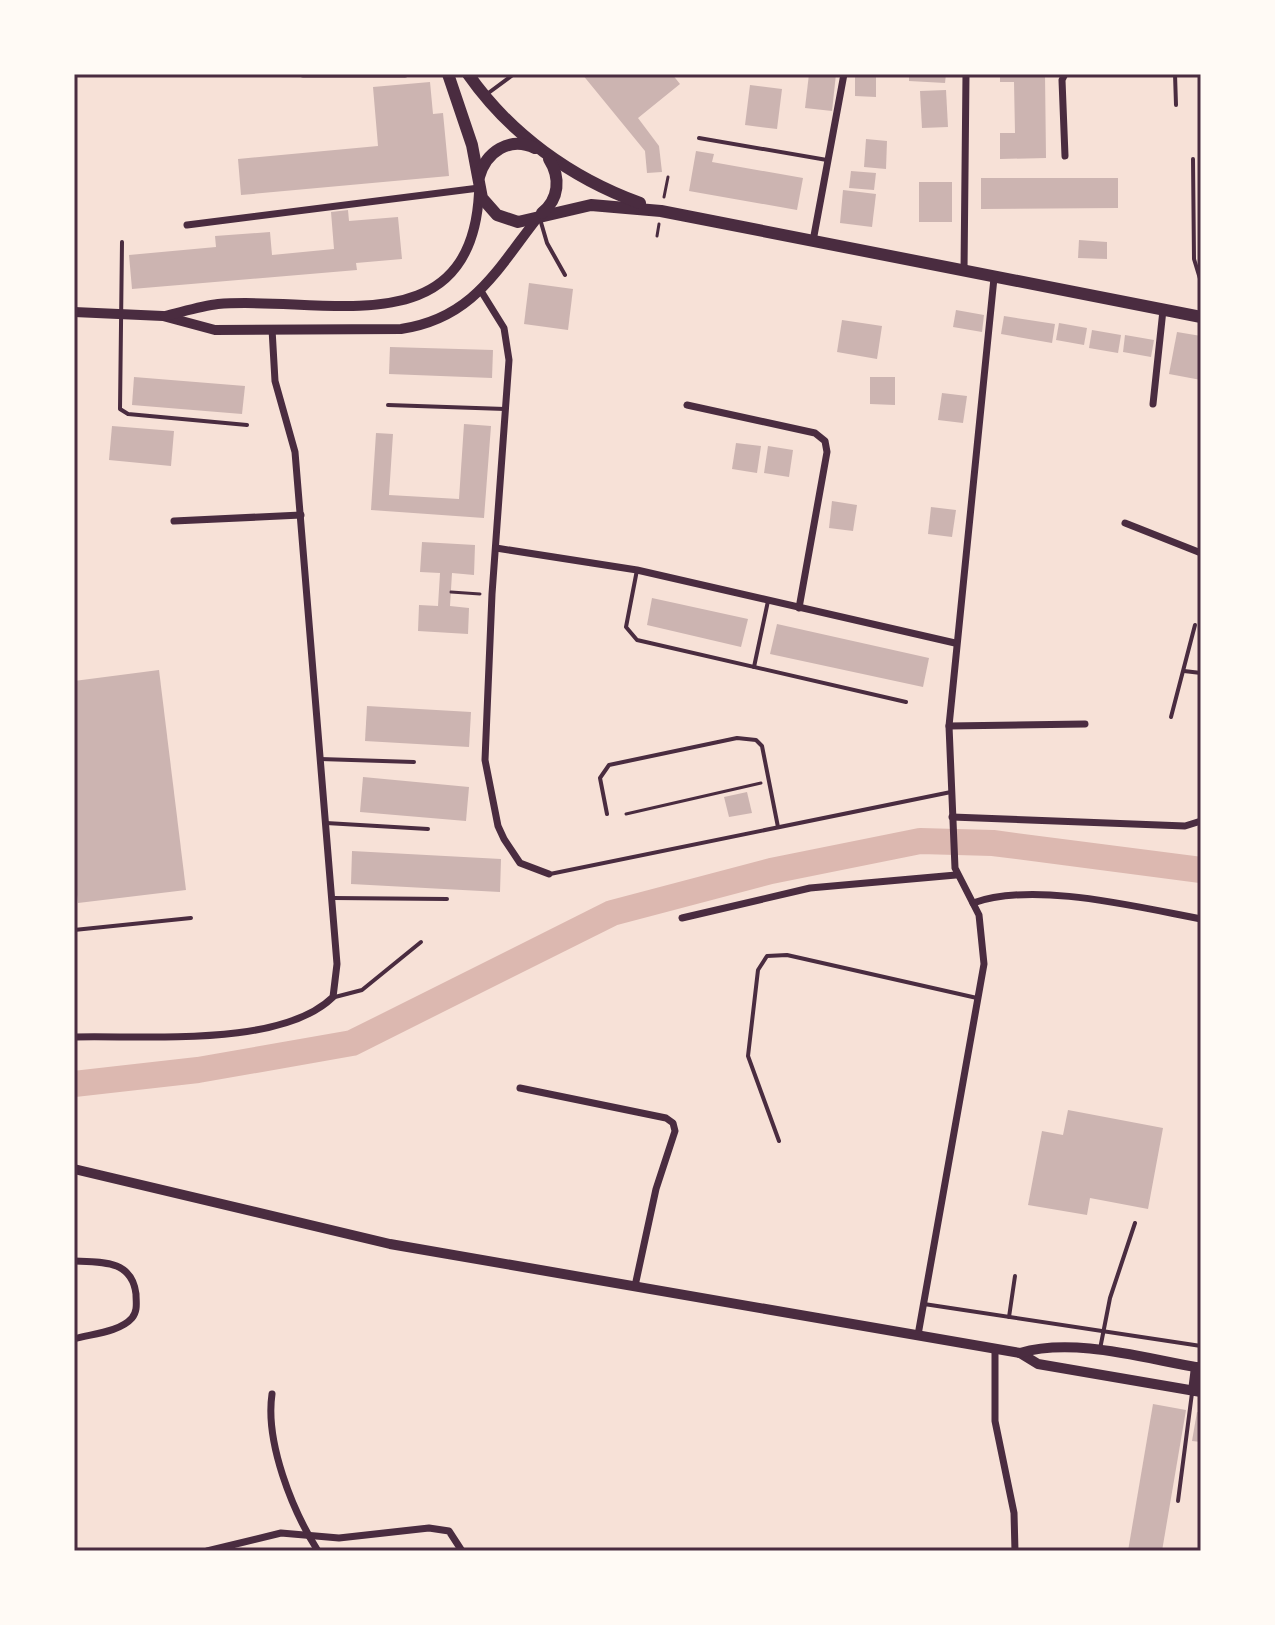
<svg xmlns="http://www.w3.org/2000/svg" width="1275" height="1625" font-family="'Space Grotesk',sans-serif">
<rect width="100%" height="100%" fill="#f7e1d7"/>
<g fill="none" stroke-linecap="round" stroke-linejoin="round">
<path stroke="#dcb8b0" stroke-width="26" d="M74 1084 198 1070 352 1043 612 913 771 871 920 841 993 843 1201 870"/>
</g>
<g fill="#ccb4b1">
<path d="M582 74H672L680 84 638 118 659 146 662 172 647 173 645 151Z"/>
<path d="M809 74H836L832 111 805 108Z"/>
<path d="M855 74H876V97L855 96Z"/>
<path d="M909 74H946L945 83 909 81Z"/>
<path d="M1000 74H1045L1046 158 1000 159V133H1015L1014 82H1000Z"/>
<path d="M430 82 433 114 443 113 449 176 241 195 238 159 378 146 373 87Z"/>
<path d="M750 85 782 89 777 129 745 125Z"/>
<path d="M946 90 948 127 922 128 920 91Z"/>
<path d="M866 139 887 141 886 169 864 167Z"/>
<path d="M696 151 714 154 712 162 803 178 797 210 689 191Z"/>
<path d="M851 171 876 173 874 190 849 188Z"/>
<path d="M981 178H1118V208L981 209Z"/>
<rect x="919" y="182" width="33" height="40"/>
<path d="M843 190 876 194 872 227 840 223Z"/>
<path d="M348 210 349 221 398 217 402 259 356 263 357 270 132 289 129 255 216 247 215 236 270 232 272 255 334 249 331 212Z"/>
<path d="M1079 240 1107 242V259L1078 258Z"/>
<path d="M529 283 573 289 568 330 524 324Z"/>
<path d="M956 310 984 315 982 332 953 327Z"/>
<path d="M1004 316 1055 324 1052 343 1001 334Z"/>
<path d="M842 320 882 326 877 359 837 352Z"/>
<path d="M1059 323 1087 328 1084 345 1056 340Z"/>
<path d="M1092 330 1121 335 1118 353 1089 348Z"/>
<path d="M1177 332 1201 336V380L1169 374Z"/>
<path d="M1125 335 1154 340 1151 357 1123 352Z"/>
<path d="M390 347 493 350 492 378 389 374Z"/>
<path d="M134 377 245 386 242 414 132 405Z"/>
<path d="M870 377H895V405L870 404Z"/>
<path d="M942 393 967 396 963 423 938 420Z"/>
<path d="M464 424 491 426 484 518 371 510 376 433 393 434 389 495 459 499Z"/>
<path d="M112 426 174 431 171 466 109 460Z"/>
<path d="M736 443 761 446 757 473 732 469Z"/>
<path d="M768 446 793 450 789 477 764 473Z"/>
<path d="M832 501 857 505 853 531 829 528Z"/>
<path d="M931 507 956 510 952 537 928 534Z"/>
<path d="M422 542 475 545 474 575 452 573 450 606 469 608 468 634 418 631 419 605 438 606 440 573 420 572Z"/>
<path d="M652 598 748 619 741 647 647 625Z"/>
<path d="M777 624 929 658 923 687 770 654Z"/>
<path d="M159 670 186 890 78 903 74 869V681Z"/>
<path d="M367 706 471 712 469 747 365 741Z"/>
<path d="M363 777 469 787 466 821 360 812Z"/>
<path d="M747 792 752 813 729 817 724 797Z"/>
<path d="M352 851 501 859 500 892 351 884Z"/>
<path d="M1068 1110 1163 1128 1148 1209 1090 1198 1087 1215 1028 1205 1042 1131 1063 1135Z"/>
<path d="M1153 1404 1186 1410 1162 1551H1128Z"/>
<path d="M1197 1412 1201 1413V1442L1192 1441Z"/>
</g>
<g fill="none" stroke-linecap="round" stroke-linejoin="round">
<g stroke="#4a2c40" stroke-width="3">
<path d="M664 197 668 177"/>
<path d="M657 236 659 224"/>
<path d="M451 592 480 594"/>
<path d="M626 814 761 783"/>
</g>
<g stroke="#4a2c40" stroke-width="4">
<path d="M1175 74 1176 105"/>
<path d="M487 94 514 74"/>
<path d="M699 138 827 160"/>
<path d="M1193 159 1194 259 1201 282"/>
<path d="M540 219 547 243 565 275"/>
<path d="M122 242 120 409 128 414 247 425"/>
<path d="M388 405 505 409"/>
<path d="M637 570 626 627 637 640 906 702"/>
<path d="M754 667 768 601"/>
<path d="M1184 671 1201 673"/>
<path d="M1171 717 1195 625"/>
<path d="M320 759 414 762"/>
<path d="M607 814 600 778 609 765 737 738 756 740 762 746 778 827"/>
<path d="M326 823 428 829"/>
<path d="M550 874 951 792"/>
<path d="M333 898 447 899"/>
<path d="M74 930 191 918"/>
<path d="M335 997 362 990 421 942"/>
<path d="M779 1141 748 1056 758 970 767 956 787 955 977 998"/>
<path d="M924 1304 1201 1346"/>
<path d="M1009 1317 1015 1276"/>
<path d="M1100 1349 1110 1298 1135 1223"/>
<path d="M1178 1501 1192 1393"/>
</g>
<g stroke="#4a2c40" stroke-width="7">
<path d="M303 74H405"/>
<path d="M1065 156 1062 80 1065 74"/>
<path d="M187 225 479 188"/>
<path d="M813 241 844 74"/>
<path d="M964 271 966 74"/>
<path d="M481 291 504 328 509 360 492 594 485 760 498 826 504 839 520 863 549 874"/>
<path d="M1153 404 1163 310"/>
<path d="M687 405 815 433 825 441 827 452 799 608"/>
<path d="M174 521 301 515"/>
<path d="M1125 523 1201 553"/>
<path d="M496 548 637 570 955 643"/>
<path d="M949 726 1085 724"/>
<path d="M952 817 1185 826 1201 821"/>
<path d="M973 903C1034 881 1137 907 1201 919"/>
<path d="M682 918 810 888 956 875"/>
<path d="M74 1037C145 1035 281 1048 333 997L337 964 295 452 275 381 272 329"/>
<path d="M520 1088 666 1118 673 1123 675 1131 656 1189 635 1286"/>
<path d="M74 1261C102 1262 132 1260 136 1294 136 1302 138 1311 132 1318 120 1332 91 1334 74 1339"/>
<path d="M918 1335 984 964 979 915 955 868 949 726 994 278"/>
<path d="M995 1349V1421L1014 1513 1015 1551"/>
<path d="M272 1394C265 1442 292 1510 318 1551"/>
<path d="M207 1551 281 1533 339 1538 429 1528 449 1531 462 1551"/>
</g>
<g stroke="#4a2c40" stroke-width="10">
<path d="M74 312 163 316 215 330 401 329C474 318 497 269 539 216"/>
<path d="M165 316C182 312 201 306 218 304 321 295 471 349 479 193"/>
<path d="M74 1169 390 1244 1020 1353 1038 1364 1201 1392"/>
<path d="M1020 1353C1075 1337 1146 1359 1201 1368"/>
<path d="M1193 1391 1196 1367"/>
</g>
<g stroke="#4a2c40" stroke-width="12">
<path d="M448 74 472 145 482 198 497 215 518 222 591 205 661 211 1201 317"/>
<path d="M468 74C510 134 571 178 640 203"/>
<path d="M479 177C486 152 509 136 535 148"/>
<path d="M542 213C559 199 561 178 549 159"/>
</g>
</g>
<rect width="1275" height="1625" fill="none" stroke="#fffaf5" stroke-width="152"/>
<rect x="76" y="76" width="1123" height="1473" fill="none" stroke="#4a2c40" stroke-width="3"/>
</svg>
